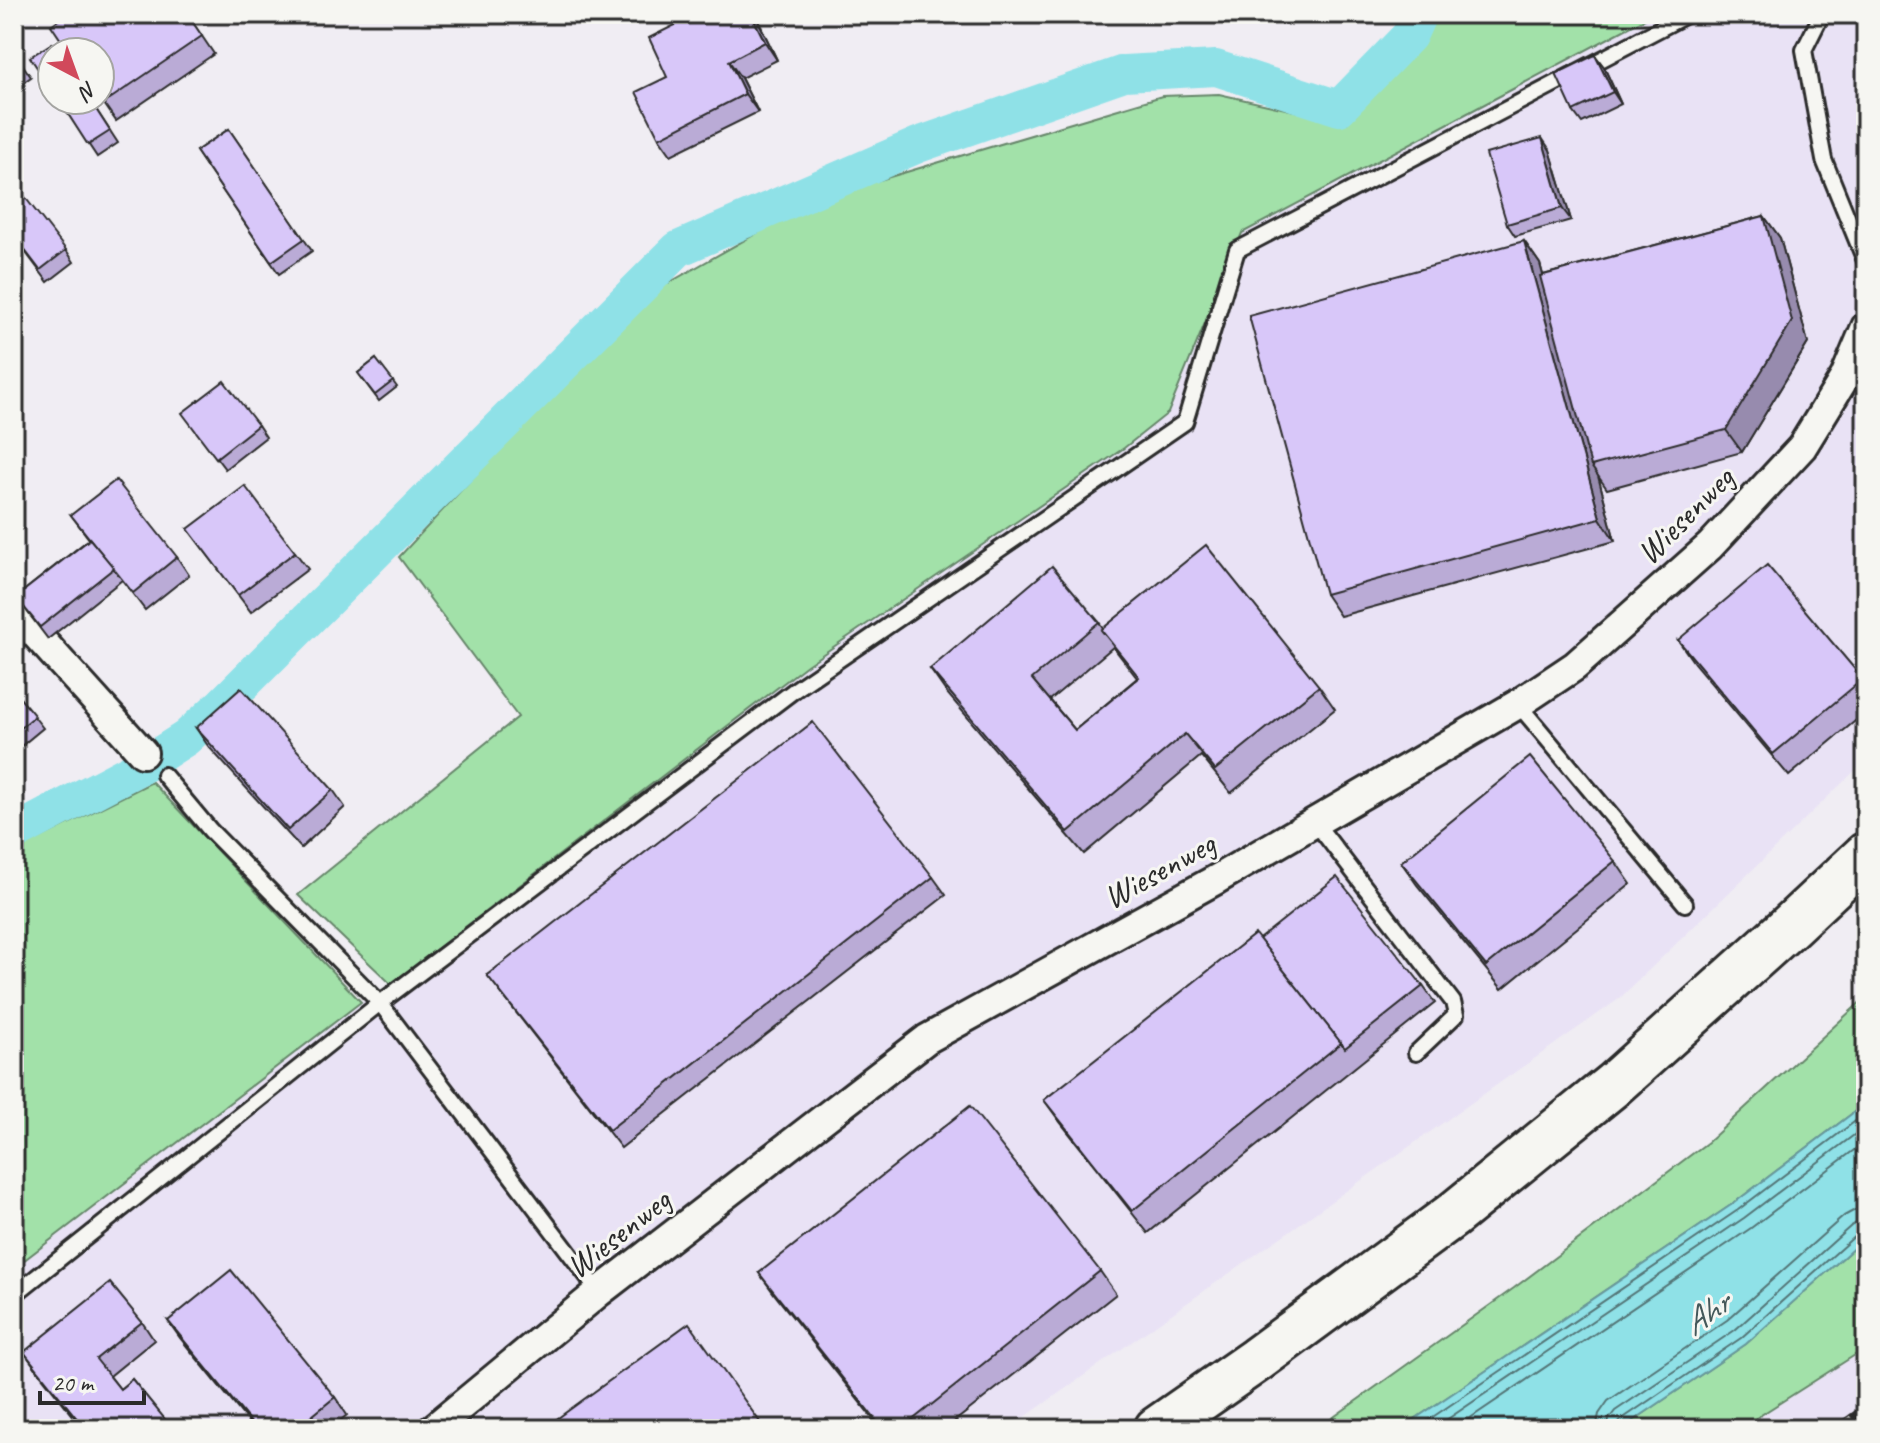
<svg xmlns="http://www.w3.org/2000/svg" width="1880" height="1443" font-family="Caveat,sans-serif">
<rect width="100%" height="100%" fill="#f0edf3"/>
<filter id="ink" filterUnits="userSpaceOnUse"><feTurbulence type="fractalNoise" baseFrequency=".0125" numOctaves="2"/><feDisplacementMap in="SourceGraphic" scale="16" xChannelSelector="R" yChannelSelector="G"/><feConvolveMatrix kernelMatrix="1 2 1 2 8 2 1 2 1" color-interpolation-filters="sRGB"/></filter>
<g filter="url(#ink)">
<g fill="#e9e2f5">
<path d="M1654 14H1866V760L1619 999 1008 1429H25L14 1410V1268L361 1002 391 984 807 665 1124 448 1168 413 1242 233Z"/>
<path d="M1866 1348 1865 1429H1739Z"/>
</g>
<g fill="#a2e1a9" stroke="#66866a" stroke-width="2">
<path d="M1439 14H1654L1242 233 1168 413 1124 448 807 665 391 984 298 895 518 717 399 557 518 429 665 285 819 198 1162 96 1219 94 1347 123 1417 50Z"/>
<path d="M152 782 361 1002 14 1268V851Z"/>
<path d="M1866 997V1103L1734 1203 1400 1429H1317L1514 1288 1708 1142Z"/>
<path d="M1866 1237V1348L1739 1429H1621L1746 1344Z"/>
</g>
<path fill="#8fe1e7" stroke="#67989c" stroke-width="2" d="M1866 1103V1237L1746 1344 1621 1429H1400L1734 1203Z"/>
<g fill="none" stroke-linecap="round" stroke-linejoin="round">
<g stroke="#537476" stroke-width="2">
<path d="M1415 1429 1738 1210 1866 1113"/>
<path d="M1433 1429 1744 1218 1866 1126"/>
<path d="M1454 1429 1751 1228 1866 1141"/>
<path d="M1596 1429 1599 1414 1608 1401 1727 1320 1844 1216 1855 1210 1866 1209"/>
<path d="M1608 1429 1609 1419 1615 1411 1735 1330 1851 1226 1858 1222 1866 1221"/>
<path d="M1618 1429V1424L1622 1419 1741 1338 1857 1234 1866 1231"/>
</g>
<path stroke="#8fe1e7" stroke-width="36" d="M14 833 147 763 186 738 222 705 678 249 918 145 1124 73 1216 68 1339 108 1409 36 1419 14"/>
<g stroke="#2b2b2b" stroke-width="20">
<g id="service">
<path d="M1822 14 1804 50 1824 160 1866 263"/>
<path d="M1518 704 1685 904"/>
<path d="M164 775 210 830 380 1003 599 1292"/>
<path d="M1315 822 1453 1002 1456 1015 1416 1053"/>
<path d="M14 1295 380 1003 796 689 1185 422 1237 250 1688 14"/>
</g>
</g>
<g stroke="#2b2b2b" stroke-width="34">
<g id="minor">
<path d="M14 610 143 753"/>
<path d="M433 1429 599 1292 927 1039 1217 879 1518 704 1575 666 1710 546 1802 447 1845 377 1866 327"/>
</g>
</g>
<g stroke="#2b2b2b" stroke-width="50">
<path id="trunk" d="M1157 1429 1256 1360 1453 1215 1613 1085 1790 926 1866 855"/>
</g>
<use href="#service" stroke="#f6f6f2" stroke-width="14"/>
<use href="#minor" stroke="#f6f6f2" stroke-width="28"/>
<use href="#trunk" stroke="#f6f6f2" stroke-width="44"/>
<g stroke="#2b2b2b" stroke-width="9">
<path id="rail" d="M1837 1429 1866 1408"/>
</g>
<use href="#rail" stroke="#f6f6f2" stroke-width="6" stroke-dasharray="18" stroke-linecap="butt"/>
</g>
<g fill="#baabd6" stroke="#2b2b2b" stroke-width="2" fill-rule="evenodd">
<path d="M187 14 214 54 116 121 100 98Z"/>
<path d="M755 14 777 60 741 78 758 112 671 155 659 138 667 77Z"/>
<path d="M14 52 31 77 14 89Z"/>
<path d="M1595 55 1604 67 1621 104 1582 123 1573 111Z"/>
<path d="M59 100H90L118 143 97 157Z"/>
<path d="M229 129 312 251 279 274 196 151Z"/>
<path d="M1550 150 1571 220 1515 236 1507 224Z"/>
<path d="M1764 216 1780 238 1808 343 1742 452 1607 489 1598 476 1615 541 1340 616 1325 594 1524 241 1540 264 1543 275Z"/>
<path d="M14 237 66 250 74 262 48 282Z"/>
<path d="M376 359 397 387 379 401 358 373Z"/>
<path d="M191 424 258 425 266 437 225 469Z"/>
<path d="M71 515 177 557 189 575 145 610 122 580 48 639 16 597 89 539Z"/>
<path d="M188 529 295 552 308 569 251 612Z"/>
<path d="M1099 622 1103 628 1319 686 1335 709 1231 793 1201 756 1084 854 946 692 930 669ZM1113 647 1137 678 1075 730 1050 700Z"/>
<path d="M1678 640 1863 679 1866 683V712L1789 776 1694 663Z"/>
<path d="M14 691 43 728 14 752Z"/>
<path d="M196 728 333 790 345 807 301 848 208 746Z"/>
<path d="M1615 861 1631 884 1502 989 1417 885 1401 862Z"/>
<path d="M933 877 946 895 621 1148 487 975Z"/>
<path d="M1259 939 1423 986 1435 1003 1148 1233 1060 1122 1044 1100Z"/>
<path d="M1100 1271 1116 1294 945 1429H881L775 1295 759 1273Z"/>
<path d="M168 1321 335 1397 347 1415 330 1429H254L180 1338Z"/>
<path d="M142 1322 154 1340 110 1376 120 1389 132 1379 172 1429H69L78 1422 37 1370 24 1352Z"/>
</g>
<g fill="#978bae" stroke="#2b2b2b" stroke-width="2">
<path d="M751 14H755L777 60 765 42Z"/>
<path d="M1595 55 1604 67 1621 104 1613 92Z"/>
<path d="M729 61 741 78 758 112 745 94Z"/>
<path d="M1542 138 1550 150 1571 220 1562 208Z"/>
<path d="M1764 216 1780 238 1808 343 1742 452 1726 430Z"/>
<path d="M1524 241 1540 264 1595 465 1591 466 1598 476 1615 541 1600 518Z"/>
</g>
<g fill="#d8c7f9" stroke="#2b2b2b" stroke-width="2">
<path d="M67 14H187L202 36 104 103 100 98V52H69L51 25Z"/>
<path d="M697 14H751L765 42 729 61 745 94 659 138 636 92 667 77 649 38Z"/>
<path d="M52 43 58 52H52V90L30 57Z"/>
<path d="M14 52 23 65 14 71Z"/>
<path d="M1595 55 1613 92 1573 111 1556 74Z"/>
<path d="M59 100H90L110 131 88 145Z"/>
<path d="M229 129 304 239 271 262 196 151Z"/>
<path d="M1542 138 1562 208 1507 224 1486 154Z"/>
<path d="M14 183 66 250 40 270 14 236Z"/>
<path d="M1764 216 1792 321 1726 430 1591 466 1540 276Z"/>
<path d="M1524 241 1600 518 1325 594 1249 316Z"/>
<path d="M376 359 393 381 375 395 358 373Z"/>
<path d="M224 381 258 425 216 458 182 413Z"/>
<path d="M116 480 177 557 133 593 71 515Z"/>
<path d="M245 486 295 552 238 595 188 529Z"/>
<path d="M90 539 114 568 40 627 16 597Z"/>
<path d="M1206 545 1319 686 1215 770 1185 734 1068 832 930 669 1052 566 1099 622 1032 679 1075 730 1139 677 1101 630Z"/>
<path d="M1767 565 1863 679 1773 754 1678 640Z"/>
<path d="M241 688 333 790 288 830 196 728Z"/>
<path d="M14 691 35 716 14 733Z"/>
<path d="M813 722 933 877 609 1130 487 975Z"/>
<path d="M1530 757 1615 861 1486 966 1401 862Z"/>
<path d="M1337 877 1423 986 1345 1048 1259 939Z"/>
<path d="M1255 934 1341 1043 1132 1211 1044 1100Z"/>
<path d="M970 1106 1100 1271 901 1429H883L759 1273Z"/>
<path d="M231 1270 335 1397 296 1429H256L168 1321Z"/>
<path d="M110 1283 142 1322 96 1359 120 1389 132 1379 169 1424 163 1429H69L79 1421 24 1352Z"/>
<path d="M689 1323 765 1429H543Z"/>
</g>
</g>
<g text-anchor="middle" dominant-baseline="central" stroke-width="6" stroke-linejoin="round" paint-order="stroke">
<g font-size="34" fill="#2b2b2b" stroke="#f6f6f2">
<text transform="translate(1685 515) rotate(-45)">Wiesenweg</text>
<text transform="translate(1159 870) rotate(-29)">Wiesenweg</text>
<text transform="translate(618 1233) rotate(-38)">Wiesenweg</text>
</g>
<g font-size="36" font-style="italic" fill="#44585a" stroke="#f6f6f2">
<text transform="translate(1706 1313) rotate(-35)">Ahr</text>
</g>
</g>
<rect width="1880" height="1443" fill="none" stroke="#f6f6f2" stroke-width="48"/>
<rect x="24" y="24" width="1832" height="1395" fill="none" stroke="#2b2b2b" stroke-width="3" filter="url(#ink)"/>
<g transform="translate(76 76) rotate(139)"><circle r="38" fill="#f6f6f2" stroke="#a5a5a2" stroke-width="2"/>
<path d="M0-6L14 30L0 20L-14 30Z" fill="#d1495b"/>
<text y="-12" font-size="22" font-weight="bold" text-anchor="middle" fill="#2b2b2b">N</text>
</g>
<path d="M40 1391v12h104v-12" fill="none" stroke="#2b2b2b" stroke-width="4"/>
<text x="52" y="1391" font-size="24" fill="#2b2b2b" stroke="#f6f6f2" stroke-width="6" paint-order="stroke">20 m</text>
</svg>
